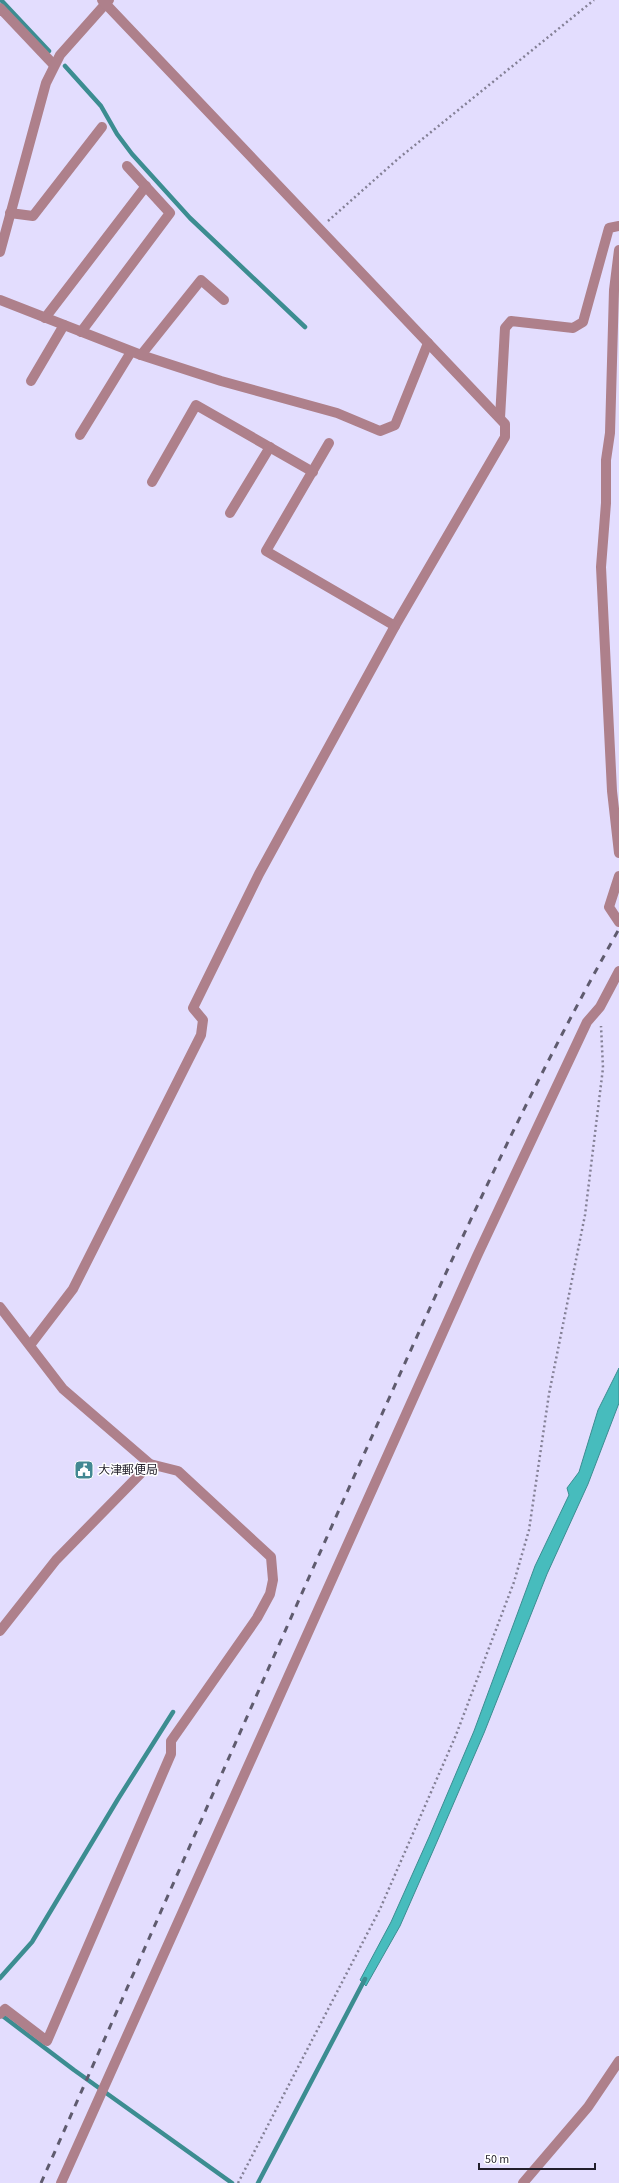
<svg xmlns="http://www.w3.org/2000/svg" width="619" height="2183" font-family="'Source Sans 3','Noto Sans JP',sans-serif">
<rect width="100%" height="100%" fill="#e3ddfe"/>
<path fill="#47bcbd" stroke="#3c8d91" d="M619 1368V1403L588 1484 547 1574 484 1733 436 1844 400 1926 366 1986 360 1980 391 1922 429 1837 474 1731 535 1566 569 1495 567 1488 579 1472 598 1410Z"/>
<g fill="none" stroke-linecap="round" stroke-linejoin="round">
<g stroke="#3c8d91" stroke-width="4.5">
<path d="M1 0 49 51"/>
<path d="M65 66 101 106 117 134 132 154 190 218 305 327"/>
<path d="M0 1978 32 1942 118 1799 173 1712"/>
<path d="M0 2014 74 2070 232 2183"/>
<path d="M258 2183 365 1979"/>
</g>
<g stroke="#848096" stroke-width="2.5" stroke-dasharray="2 3" stroke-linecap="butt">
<path d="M328 221 399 158 594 0"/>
<path d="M238 2183 380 1909 456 1735 514 1582 529 1530 549 1394 585 1215 603 1068 601 1026"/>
</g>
<g stroke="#ae808b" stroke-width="10">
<path d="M0 8 54 65"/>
<path d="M10 213 33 216 102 127"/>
<path d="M619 250 614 290 610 433 606 460V503L601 567 612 791 619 853"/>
<path d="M0 252 46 83 60 55 109 0"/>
<path d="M0 300 141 355 221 381 337 413 380 431 395 425 428 343"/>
<path d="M45 318 146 186"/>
<path d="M81 332 170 213 127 166"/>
<path d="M141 355 201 280 224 300"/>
<path d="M31 381 64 325"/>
<path d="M500 418 505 328 511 321 573 328 583 322 609 228 619 226"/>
<path d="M80 435 131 352"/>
<path d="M329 443 266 551 395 626"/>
<path d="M152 482 196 405 313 472"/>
<path d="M230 513 270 447"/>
<path d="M619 876 609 907 619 922"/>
<path d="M0 1307 63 1389 150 1464 178 1471 271 1557 273 1580 270 1594 257 1618 171 1741V1754L47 2041 5 2009 0 2014"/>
<path d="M31 1344 73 1289 201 1035 203 1020 193 1008 259 874 395 626 505 437V424L102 0"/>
<path d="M0 1631 56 1560 150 1464"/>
<path d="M61 2183 477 1256 587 1022 600 1007 619 971"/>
<path d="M523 2183 588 2107 619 2061"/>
</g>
<path stroke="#5f5b6e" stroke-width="3" stroke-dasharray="7 7" stroke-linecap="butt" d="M41 2183C140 1959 239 1734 339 1510 427 1314 513 1117 619 929"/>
</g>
<defs>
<g id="civic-square" transform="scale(1)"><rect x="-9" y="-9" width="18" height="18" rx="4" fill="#428892" stroke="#fff"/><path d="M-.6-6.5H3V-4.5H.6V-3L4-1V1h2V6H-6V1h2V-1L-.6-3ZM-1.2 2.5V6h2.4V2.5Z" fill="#fff"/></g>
</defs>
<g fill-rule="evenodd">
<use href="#civic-square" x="84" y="1470"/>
</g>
<g text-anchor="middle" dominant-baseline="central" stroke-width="3" stroke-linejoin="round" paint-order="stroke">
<g font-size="12" fill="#221f2b" stroke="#fff" text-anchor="start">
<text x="98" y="1470">大津郵便局</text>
</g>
</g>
<path d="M479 2163v6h116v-6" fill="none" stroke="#221f2b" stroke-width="2"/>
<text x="485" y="2163" font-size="12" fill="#221f2b" stroke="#ffffff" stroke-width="3" paint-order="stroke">50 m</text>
</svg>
